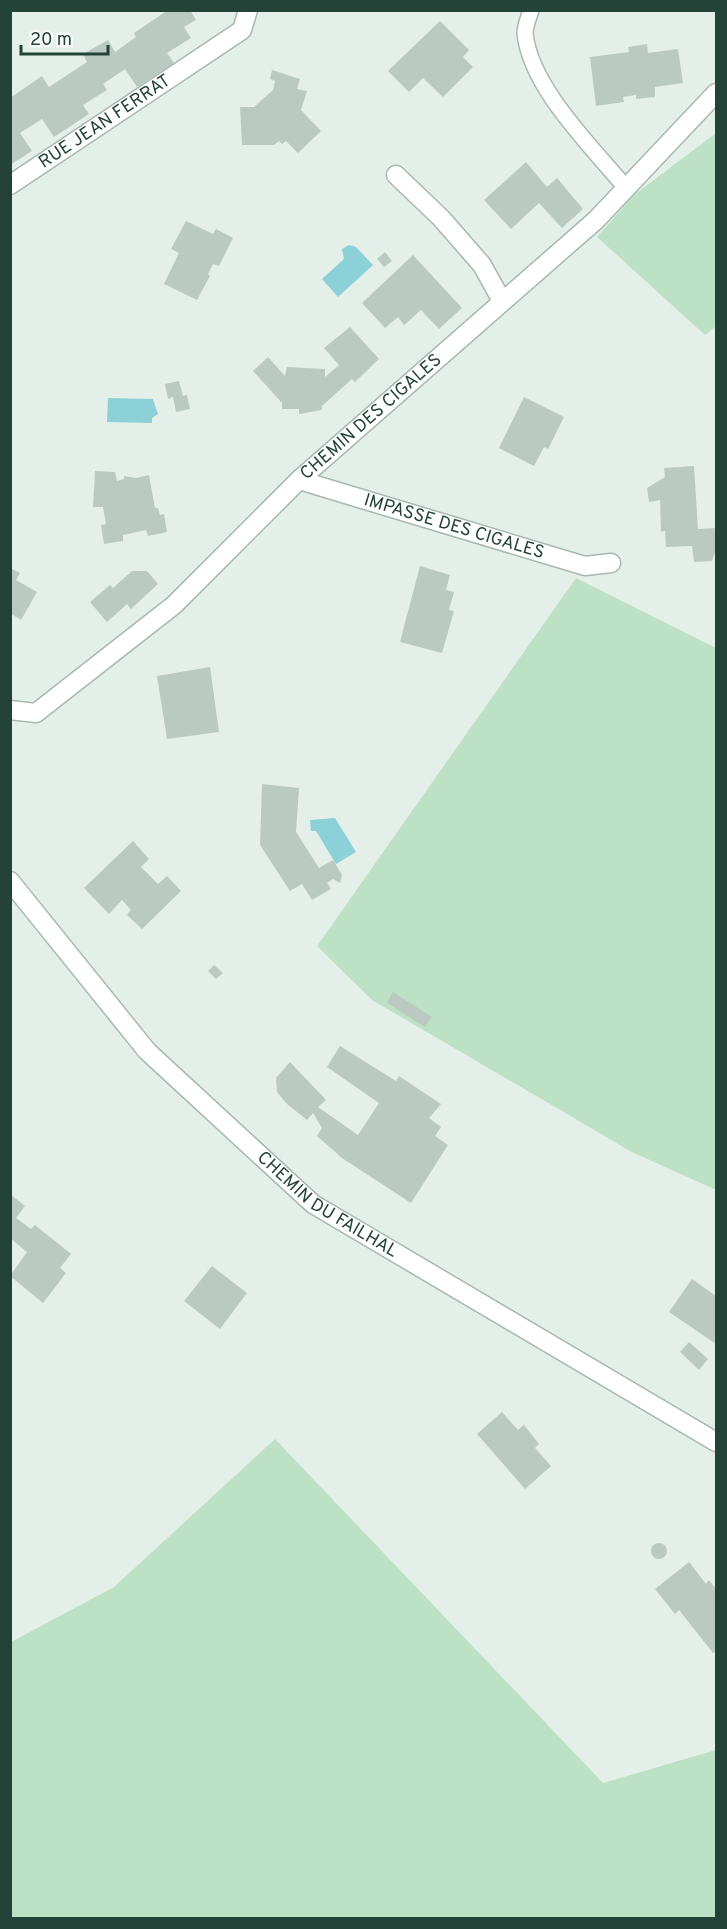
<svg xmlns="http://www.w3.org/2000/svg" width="727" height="1929" font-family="Overpass,sans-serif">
<rect width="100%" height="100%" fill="#e5efea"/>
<g fill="#bde1c4">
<path d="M716 133V326L705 335 597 237 634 195Z"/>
<path d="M576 578 716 648V1190L632 1152 372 1000 317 946Z"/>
<path d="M275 1439 603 1783 716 1750V1918H11V1642L114 1587Z"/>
</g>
<g fill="#8bd1d7">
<path d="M349 245 356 247 373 265 338 297 322 279 344 259 342 249Z"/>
<path d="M108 398 153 399 158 414 152 418V423L107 422Z"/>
<path d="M335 818 356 852 336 864 316 831H311L310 820Z"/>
</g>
<g fill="#bacac3">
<path d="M168 10H190L196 20 184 27 191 38 167 53 174 63 137 87 125 69 103 84 107 90 83 105 89 114 54 137 42 119 20 133 32 151 10 165V98L42 76 49 87 87 62 83 54 108 40 115 52 136 37 134 33Z"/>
<path d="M440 21 469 50 463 57 473 67 443 97 423 78 409 92 388 71Z"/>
<path d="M647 44 648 53 678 49 683 83 655 87V97L636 99V95L623 97 624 102 596 106 590 57 629 52 628 47Z"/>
<path d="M272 70 300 79 297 89 307 91 301 110 321 131 298 153 286 141 282 144 279 141 274 145H242L240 107H254L273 90 275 81 270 79Z"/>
<path d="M526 162 547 187 557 178 583 209 562 228 539 203 511 229 484 200Z"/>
<path d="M186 221 213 234 216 229 233 238 219 266 213 264 208 274 210 276 197 300 164 284 179 253 171 249Z"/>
<path d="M385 252 392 261 384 267 377 259Z"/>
<path d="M413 255 462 308 439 329 421 310 404 325 398 317 385 328 362 303Z"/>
<path d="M350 327 379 359 355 382 352 379 322 406V410L299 414V409H282V403L253 371 268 357 285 376 287 367 325 369V377L339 365 324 348Z"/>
<path d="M179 381 183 396 187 395 190 409 176 412 173 397 168 399 165 384Z"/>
<path d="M524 397 564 417 548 449 544 447 534 466 499 448Z"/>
<path d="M694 466 698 529 716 528V550L712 561 694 562 692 546 666 547 665 531 661 532 660 500 649 502 647 488 665 477 664 468Z"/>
<path d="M95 471 115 472 117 481 124 479V476L136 478 149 475 155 508H158L160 515 164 514 167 532 148 536 146 530 123 535V541L104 544 101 525 106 524 103 507H93Z"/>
<path d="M420 566 450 575 446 590 454 592 449 610 454 611 442 653 400 642Z"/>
<path d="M10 568 20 573 16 580 37 592 21 620 10 613Z"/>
<path d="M132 571H147L158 584 131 609 127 604 107 622 90 602 110 585 113 588Z"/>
<path d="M210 667 219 732 167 739 157 676Z"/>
<path d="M262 784 299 788 296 832 319 868 333 860 342 875 340 883 333 879 327 883 331 889 312 900 302 884 290 891 260 845Z"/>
<path d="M133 841 149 859 141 867 158 884 167 876 181 891 142 929 127 915 131 910 122 900 109 914 84 888Z"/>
<path d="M214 965 223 973 216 979 208 971Z"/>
<path d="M393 992 432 1017 425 1027 387 1003Z"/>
<path d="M340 1046 396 1081 399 1076 441 1104 429 1118 441 1127 435 1136 448 1145 411 1203 342 1158 317 1136 322 1128 313 1113 307 1120 287 1104 277 1092 276 1078 290 1062 326 1100 318 1107 358 1135 379 1103 327 1067Z"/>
<path d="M10 1194 25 1206 16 1218 31 1229 35 1225 71 1254 60 1268 66 1273 43 1303 10 1276 27 1252 10 1238Z"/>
<path d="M212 1266 247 1293 220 1329 184 1301Z"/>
<path d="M692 1279 716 1296V1344L669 1312Z"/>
<path d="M689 1342 708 1359 699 1370 680 1352Z"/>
<path d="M502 1412 518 1430 524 1425 539 1444 535 1448 551 1466 525 1489 477 1434Z"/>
<circle cx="659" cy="1551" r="8"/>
<path d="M689 1562 706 1584 709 1580 716 1589V1651L713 1653 679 1610 675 1614 655 1589Z"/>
</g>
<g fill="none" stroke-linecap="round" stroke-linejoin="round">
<g stroke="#a7b8b1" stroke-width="18">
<path id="service" d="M531 10C529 17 525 26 525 33 530 87 592 147 626 188"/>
</g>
<g stroke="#a7b8b1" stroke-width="21">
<g id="minor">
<path d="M396 175 441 218 482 265 502 301"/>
<path id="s1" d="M10 185 242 30 248 10"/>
<path id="s2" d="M299 480 585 566 611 563"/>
<path id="s3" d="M10 710 36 713 174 605 299 480 596 220 716 93"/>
<path id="s4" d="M10 881 147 1051 313 1204 716 1442"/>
</g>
</g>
<use href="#service" stroke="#fff" stroke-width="15"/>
<use href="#minor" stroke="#fff" stroke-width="18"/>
</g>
<g text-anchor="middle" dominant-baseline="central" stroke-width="4.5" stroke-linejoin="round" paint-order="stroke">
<g font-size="18" fill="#234338" stroke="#f7fbf8">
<text stroke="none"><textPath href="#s1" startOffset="114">RUE JEAN FERRAT</textPath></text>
<text stroke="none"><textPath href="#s3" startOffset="474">CHEMIN DES CIGALES</textPath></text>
<text stroke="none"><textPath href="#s2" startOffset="162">IMPASSE DES CIGALES</textPath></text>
<text stroke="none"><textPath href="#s4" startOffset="456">CHEMIN DU FAILHAL</textPath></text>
</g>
</g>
<rect width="727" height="1929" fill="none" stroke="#234338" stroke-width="24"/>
<path d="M21 45v9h87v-9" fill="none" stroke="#234338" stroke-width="3"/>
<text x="30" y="45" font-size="18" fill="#234338" stroke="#f7fbf8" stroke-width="4.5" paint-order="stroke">20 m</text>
</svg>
